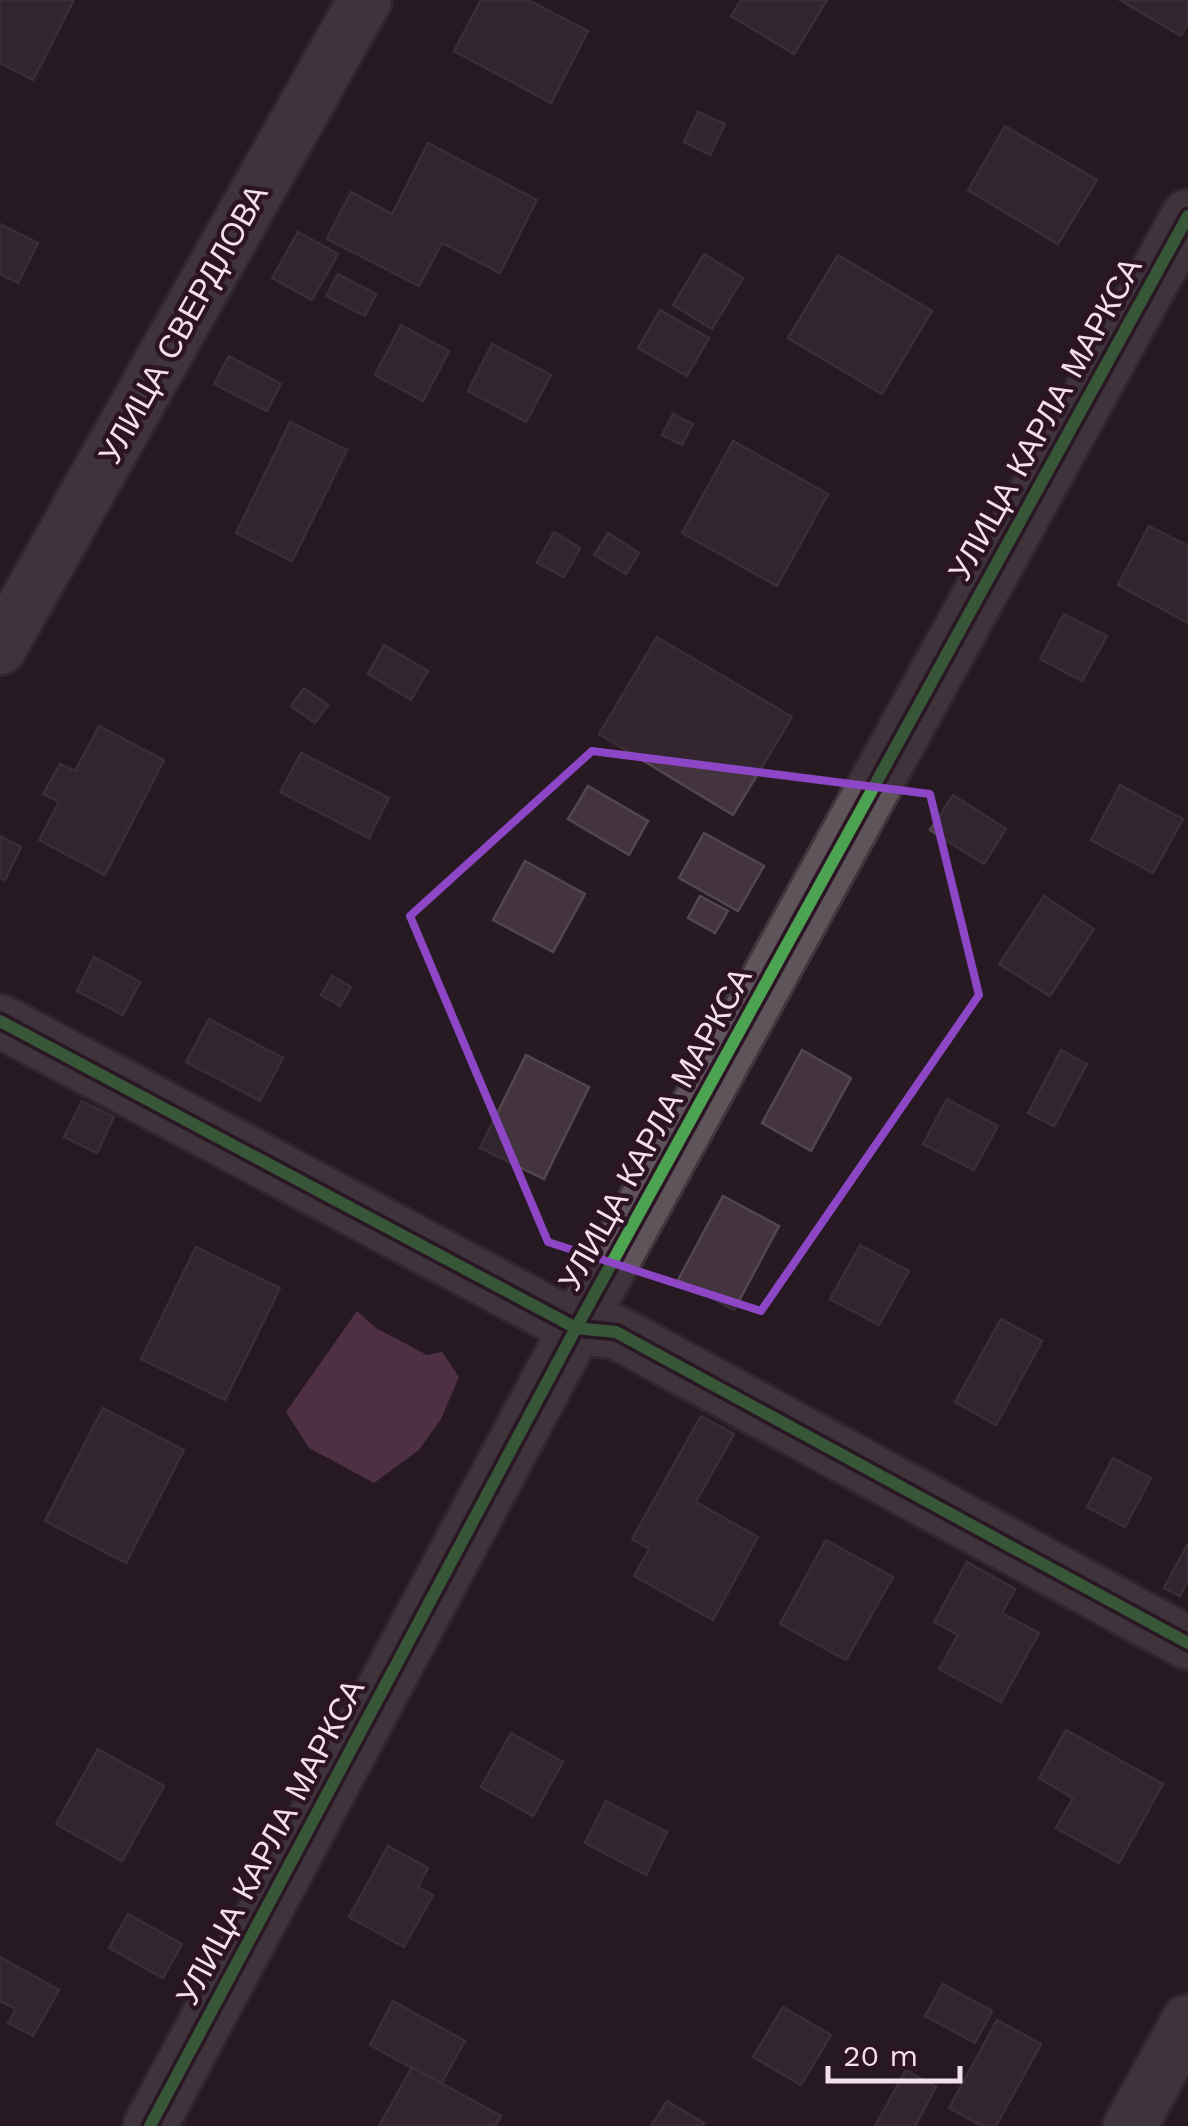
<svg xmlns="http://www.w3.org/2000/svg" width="1188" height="2126" font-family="'Work Sans',sans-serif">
<rect width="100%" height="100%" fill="#271a23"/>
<path fill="#7f496d" d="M357 1311 376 1328 427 1355 442 1352 459 1377 441 1419 419 1450 374 1483 309 1448 286 1412Z"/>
<g fill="#44343f" stroke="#53474f" stroke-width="2.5">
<path d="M0 0H74L33 80 0 63Z"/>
<path d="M481 0H528L588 31 551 103 454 51Z"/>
<path d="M741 0H827L794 54 731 16Z"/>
<path d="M1120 0H1188V23L1181 36Z"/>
<path d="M698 112 725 124 710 155 684 142Z"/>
<path d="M1005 126 1097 180 1058 244 968 190Z"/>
<path d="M428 143 537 200 500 273 442 243 419 286 327 239 351 192 392 214Z"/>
<path d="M0 224 38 243 18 283 0 274Z"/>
<path d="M298 232 338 254 312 300 272 278Z"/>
<path d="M704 254 743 278 712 329 673 305Z"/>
<path d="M838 255 932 311 882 394 788 338Z"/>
<path d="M338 274 376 294 365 316 326 296Z"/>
<path d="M660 310 709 338 687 376 638 348Z"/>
<path d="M401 325 449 351 423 401 375 375Z"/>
<path d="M492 344 551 375 526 422 468 391Z"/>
<path d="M229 356 281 384 267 411 214 384Z"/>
<path d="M673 414 693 424 682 445 662 435Z"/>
<path d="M290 422 347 450 292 561 236 533Z"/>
<path d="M733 441 828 494 777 586 682 533Z"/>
<path d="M1149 526 1188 546V623L1118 585Z"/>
<path d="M554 532 580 548 564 577 537 563Z"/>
<path d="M608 533 639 553 626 574 594 555Z"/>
<path d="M1064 614 1107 636 1082 681 1040 659Z"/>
<path d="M657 637 792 717 733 815 599 734Z"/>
<path d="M384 645 428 671 411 700 368 674Z"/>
<path d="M304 688 328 705 315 723 291 706Z"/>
<path d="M99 726 164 760 105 875 39 840 59 802 43 794 60 764 75 771Z"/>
<path d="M301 753 389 798 369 838 280 792Z"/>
<path d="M1120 785 1183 819 1153 873 1091 840Z"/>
<path d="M588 786 648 821 629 855 568 819Z"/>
<path d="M953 795 1006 829 984 864 930 830Z"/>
<path d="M704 833 764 866 738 911 679 878Z"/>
<path d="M0 836 21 847 5 880 0 878Z"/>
<path d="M525 861 585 894 553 952 493 920Z"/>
<path d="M700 896 728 911 715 933 688 918Z"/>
<path d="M1044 896 1094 929 1050 996 999 964Z"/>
<path d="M94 957 140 982 123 1015 77 991Z"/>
<path d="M332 976 351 987 340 1006 321 995Z"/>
<path d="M209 1019 283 1058 260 1101 186 1062Z"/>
<path d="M802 1050 851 1078 811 1151 762 1123Z"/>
<path d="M1061 1050 1087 1064 1054 1126 1028 1113Z"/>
<path d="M526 1055 589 1087 544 1179 480 1148Z"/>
<path d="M947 1099 998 1126 974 1170 923 1144Z"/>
<path d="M82 1101 114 1117 97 1153 64 1137Z"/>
<path d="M723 1196 779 1226 734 1310 678 1280Z"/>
<path d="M860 1245 909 1271 879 1325 830 1299Z"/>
<path d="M196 1247 280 1288 225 1400 141 1359Z"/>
<path d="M1001 1319 1042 1341 996 1425 955 1402Z"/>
<path d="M103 1408 184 1450 126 1563 45 1521Z"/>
<path d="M701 1416 734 1434 696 1502 758 1537 713 1620 634 1576 649 1549 632 1539Z"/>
<path d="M1113 1458 1151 1478 1125 1527 1087 1507Z"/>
<path d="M826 1540 893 1577 846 1660 780 1624Z"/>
<path d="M1188 1543V1581L1180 1596 1164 1588Z"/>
<path d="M967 1562 1015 1589 1002 1613 1039 1633 1001 1702 939 1669 958 1635 934 1622Z"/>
<path d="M1066 1730 1163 1784 1119 1863 1056 1828 1073 1798 1039 1778Z"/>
<path d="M511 1733 563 1762 533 1816 481 1787Z"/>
<path d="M98 1749 164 1786 122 1861 56 1824Z"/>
<path d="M606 1801 667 1832 646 1875 585 1843Z"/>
<path d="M388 1846 428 1868 418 1887 433 1895 404 1947 349 1917Z"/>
<path d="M128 1914 182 1944 163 1978 109 1948Z"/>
<path d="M0 1957 59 1990 33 2036 8 2023 16 2009 0 2001Z"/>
<path d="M943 1984 992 2011 975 2043 925 2016Z"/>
<path d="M393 2001 465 2041 441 2084 370 2045Z"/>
<path d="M783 2007 831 2035 801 2085 753 2057Z"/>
<path d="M997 2020 1041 2044 996 2126H982L949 2108Z"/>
<path d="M412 2067 501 2116 495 2126H379Z"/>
<path d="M906 2070 936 2087 915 2126H875Z"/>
<path d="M667 2101 704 2123 702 2126H651Z"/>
</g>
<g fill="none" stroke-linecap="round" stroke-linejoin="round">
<g stroke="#40363c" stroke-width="58">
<g id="minor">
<path d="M0 648 365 0"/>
<path d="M0 1021 576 1328 616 1332 1188 1643"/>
<path d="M150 2126 576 1328 1188 216"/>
<path d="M1130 2126 1188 2021"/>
</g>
</g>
<use href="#minor" stroke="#5e545a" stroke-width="52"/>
<g stroke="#2d1424" stroke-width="19">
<g id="cycleway">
<path d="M0 1021 576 1328 616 1332 1188 1643"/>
<path d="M150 2126 576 1328 1188 216"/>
</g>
</g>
<use href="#cycleway" stroke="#4ca352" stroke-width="12"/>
</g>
<path d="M0 0H1188V2126H0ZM592 751 930 794 979 995 761 1311 548 1242 410 916Z" fill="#271a23" fill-opacity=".55" fill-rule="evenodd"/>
<path fill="none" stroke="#8d47c6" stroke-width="8" stroke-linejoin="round" d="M592 751 930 794 979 995 761 1311 548 1242 410 916Z"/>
<g text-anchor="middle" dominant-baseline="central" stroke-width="9" stroke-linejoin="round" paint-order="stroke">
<g font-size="32" fill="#f2e1eb" stroke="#2d1424">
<text transform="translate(183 324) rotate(-61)">УЛИЦА СВЕРДЛОВА</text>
<text transform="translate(1045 419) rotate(-61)">УЛИЦА КАРЛА МАРКСА</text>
<text transform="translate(655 1129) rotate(-61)">УЛИЦА КАРЛА МАРКСА</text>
<text transform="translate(270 1842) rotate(-62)">УЛИЦА КАРЛА МАРКСА</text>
</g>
</g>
<path d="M828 2066v15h132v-15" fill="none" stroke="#f2e1eb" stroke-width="5"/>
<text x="843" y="2066" font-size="30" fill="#f2e1eb" stroke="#2d1424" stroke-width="8" paint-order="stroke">20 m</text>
</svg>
